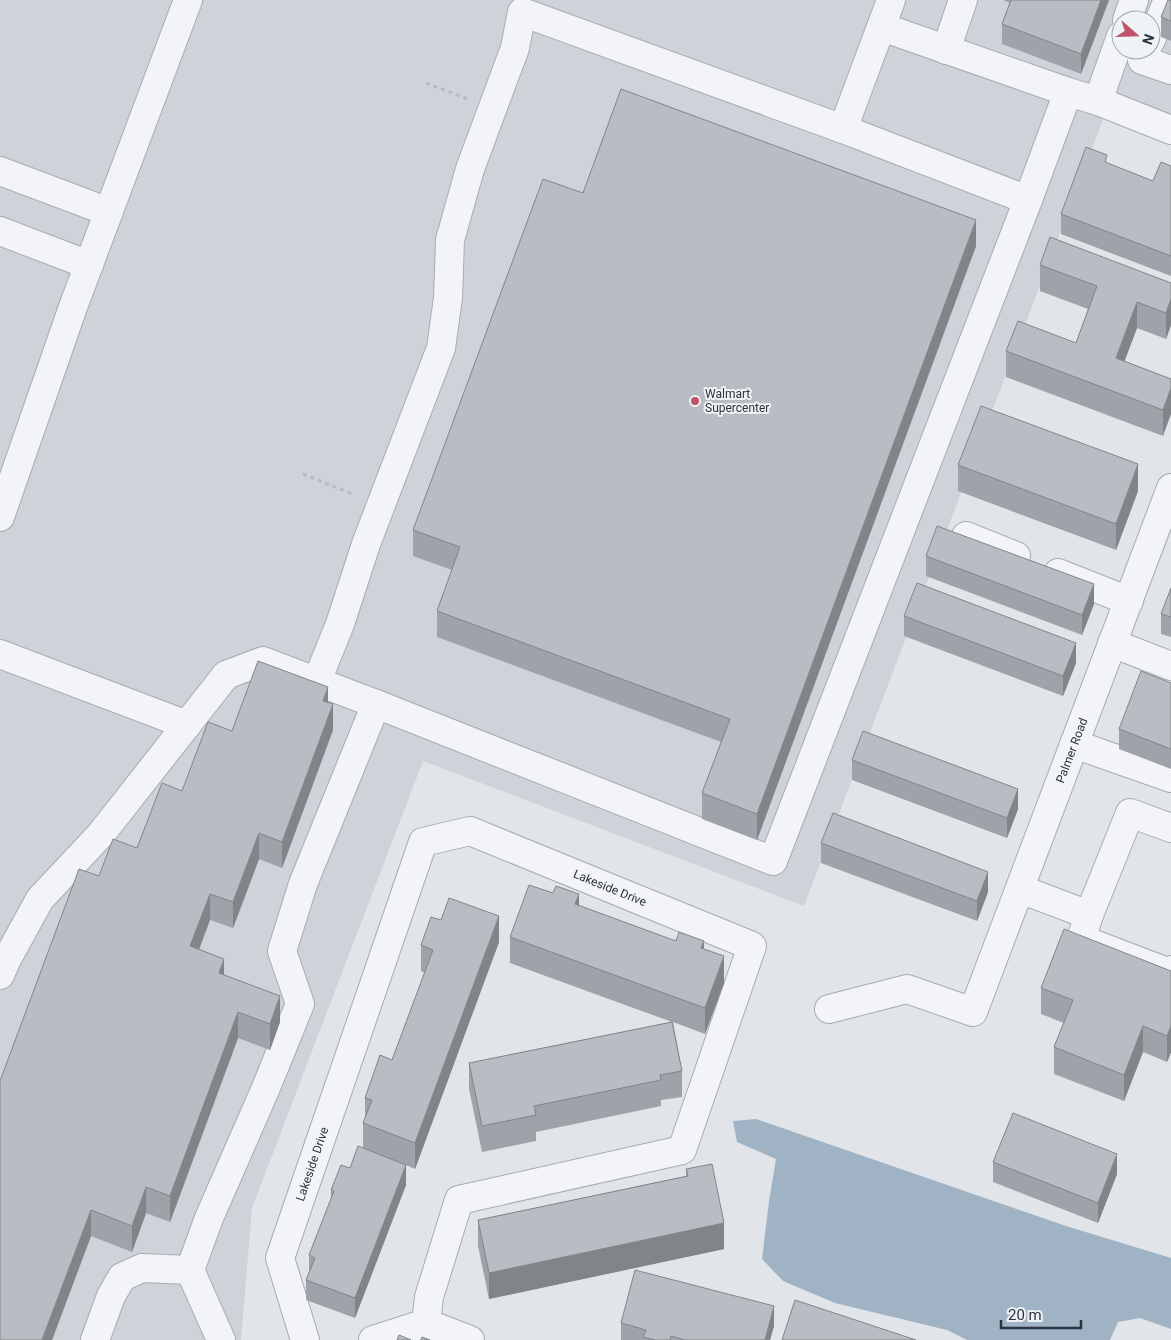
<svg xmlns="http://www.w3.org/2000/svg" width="1171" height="1340" font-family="Roboto,sans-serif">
<rect width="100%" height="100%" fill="#e1e4e8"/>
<path fill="#cfd3d9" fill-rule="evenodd" d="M0 0H1171V117L1112 96 804 906 423 761 252 1208 241 1340H0ZM1121 20H1151V50H1121Z"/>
<path fill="#9fb3c4" d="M756 1119 1066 1226 1171 1258V1329L1140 1318 1118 1322 1110 1340H967L947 1330 835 1303 783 1281 762 1259 769 1201 776 1159 737 1142 733 1121Z"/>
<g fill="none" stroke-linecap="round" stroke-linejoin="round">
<g stroke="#a7abb2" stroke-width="30">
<g id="minor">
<path d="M1127 20 1134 0"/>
<path d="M882 27 1068 92 1098 101 1121 36"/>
<path d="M1151 40 1168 0"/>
<path d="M946 50 963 0"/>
<path d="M1147 50 1142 60 1171 70"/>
<path d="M1098 101 1171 130"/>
<path d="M0 171 109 212"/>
<path d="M1028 200 1068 92"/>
<path d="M0 231 89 265"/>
<path d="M0 517 73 307 188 0"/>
<path d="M966 536 1016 556"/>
<path d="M1058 573 1129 601"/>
<path d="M1112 643 1171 666"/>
<path d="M0 654 187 725"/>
<path d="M317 681 340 624 366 544 441 348 448 298 450 240 470 169 515 48 522 12 843 129 891 0"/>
<path d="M376 704 773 861 1028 200 843 129"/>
<path d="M1074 744 1171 778"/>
<path d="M1171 828 1130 813 1089 915 1081 939 1170 973 1171 970"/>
<path d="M1020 889 1089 915"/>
<path d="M0 975 7 959 40 899 101 834 226 675 263 661 376 704 303 884 282 951 300 1004 265 1090 209 1218 190 1270 221 1340"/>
<path id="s1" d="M829 1009 907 989 973 1012 1171 488"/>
<path d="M95 1340 111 1296 122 1277 142 1268 190 1270"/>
<path id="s2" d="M305 1340 280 1258 423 842 470 831 752 946 682 1150 459 1200 429 1297 426 1323"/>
<path d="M373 1340 426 1323 470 1340"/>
</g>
</g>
<g stroke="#b7bac0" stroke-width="3" stroke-dasharray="4 4" stroke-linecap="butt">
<path d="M426 83 468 99"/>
<path d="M303 474 355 495"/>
</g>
<use href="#minor" stroke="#f3f4f7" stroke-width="28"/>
</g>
<g fill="#9ea3a9">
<path d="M1003 0H1109L1081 74 1002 44V24L1010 3Z"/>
<path d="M1171 0V41L1161 37V17Z"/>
<path d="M1107 163 1153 181 1171 166V276L1061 234V214Z"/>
<path d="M583 193 976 246 757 840 702 819V793L721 742 437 637V611L452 570 413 556V530Z"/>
<path d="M1040 265 1171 283V325L1166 339 1137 328 1124 361 1171 379 1163 436 1006 377V351L1076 343 1088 309 1040 291Z"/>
<path d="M958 465 1138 491 1116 550 958 491Z"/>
<path d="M926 556 1094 604 1082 635 926 576Z"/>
<path d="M1171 588V637L1161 634V614Z"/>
<path d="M904 616 1076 663 1063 696 904 636Z"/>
<path d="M1171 683V769L1119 749V729Z"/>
<path d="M328 702 333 730 282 868 259 859 233 928 210 920 199 950 224 975 280 1022 270 1050 238 1038 170 1222 146 1213 132 1252 91 1236 52 1340H0L99 876 137 848 232 731Z"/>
<path d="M852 760 1018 809 1007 838 852 780Z"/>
<path d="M821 843 988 892 977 921 821 863Z"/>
<path d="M579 906 676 941 704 949 724 983 705 1034 673 1022 682 1071V1097L661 1100V1106L536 1132V1141L482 1152 469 1089V1063L672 1022 510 963V937Z"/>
<path d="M499 942 415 1169 406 1165V1185L355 1318 306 1300V1280L309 1273V1255L331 1199V1190L350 1168 363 1148V1123L365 1119V1098L392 1060 425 973 421 971V945Z"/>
<path d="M1171 971V1052L1167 1062 1143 1052 1124 1101 1054 1074V1047L1064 1023 1041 1014V988Z"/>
<path d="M993 1162 1117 1174 1098 1223 993 1182Z"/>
<path d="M686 1169 724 1249 489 1299 478 1246V1220L686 1176Z"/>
<path d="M621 1323 774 1326 770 1340H621Z"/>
</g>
<g fill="#818489">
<path d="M1101 0H1109L1081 74V54Z"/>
<path d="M976 220V246L757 840V814Z"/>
<path d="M1171 299V325L1166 339V313Z"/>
<path d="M1137 302V328L1116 384V358Z"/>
<path d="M1171 388V414L1163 436V410Z"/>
<path d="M1138 464V491L1116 550V524Z"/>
<path d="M1094 584V604L1082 635V615Z"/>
<path d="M1076 643V663L1063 696V676Z"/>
<path d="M328 687V714L323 701Z"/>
<path d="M333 704V730L282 868V842Z"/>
<path d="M1018 789V809L1007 838V818Z"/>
<path d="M259 833V859L233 928V902Z"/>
<path d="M988 872V892L977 921V901Z"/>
<path d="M210 894V920L190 972V946Z"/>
<path d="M579 894V920L575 904Z"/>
<path d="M499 916V942L415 1169V1143Z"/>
<path d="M704 941V967L701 948Z"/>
<path d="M724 956V983L705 1034V1008Z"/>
<path d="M224 959V985L219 973Z"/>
<path d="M280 996V1022L270 1050V1024Z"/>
<path d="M238 1012V1038L170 1222V1196Z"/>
<path d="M1143 1026V1052L1124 1101V1075Z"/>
<path d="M1171 1026V1052L1167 1062V1036Z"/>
<path d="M1117 1154V1174L1098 1223V1203Z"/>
<path d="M406 1165V1185L355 1318V1298Z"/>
<path d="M146 1187V1213L132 1252V1226Z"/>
<path d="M91 1210V1236L52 1340H42Z"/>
<path d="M724 1223V1249L489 1299V1273Z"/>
<path d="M774 1306V1326L770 1340H765Z"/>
</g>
<g fill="#b8bdc4" stroke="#818489">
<path d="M1011 0H1101L1081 54 1002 24Z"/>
<path d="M1168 0H1171V21L1161 17Z"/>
<path d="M621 89 976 220 757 814 702 793 730 719 437 611 460 547 413 530 543 179 583 193Z"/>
<path d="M1086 147 1107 155 1105 162 1153 181 1161 162 1171 166V256L1061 214Z"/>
<path d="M1050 237 1171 283V299L1166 313 1137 302 1116 358 1171 379V388L1163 410 1006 351 1018 321 1076 343 1097 286 1040 265Z"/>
<path d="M981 406 1138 464 1116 524 958 465Z"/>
<path d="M937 526 1094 584 1082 615 926 556Z"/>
<path d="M917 583 1076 643 1063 676 904 616Z"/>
<path d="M1171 588V617L1161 614Z"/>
<path d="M258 661 328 687 323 701 333 704 282 842 259 833 233 902 210 894 190 946 224 959 219 973 280 996 270 1024 238 1012 170 1196 146 1187 132 1226 91 1210 42 1340H0V1081L79 869 99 876 113 839 137 848 162 783 182 791 208 722 232 731Z"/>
<path d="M1141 671 1171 683V749L1119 729Z"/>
<path d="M863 731 1018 789 1007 818 852 760Z"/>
<path d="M833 813 988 872 977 901 821 843Z"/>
<path d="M529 885 553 893 556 886 579 894 575 904 676 941 679 932 704 941 701 948 724 956 705 1008 510 937Z"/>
<path d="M449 898 499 916 415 1143 363 1123 372 1100 365 1098 380 1055 392 1060 433 950 421 945 431 917 441 920Z"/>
<path d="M1064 929 1171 971V1026L1167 1036 1143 1026 1124 1075 1054 1047 1073 1000 1041 988Z"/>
<path d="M672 1022 682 1071 660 1075 661 1080 534 1106 536 1115 482 1126 469 1063Z"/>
<path d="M1013 1113 1117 1154 1098 1203 993 1162Z"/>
<path d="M358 1146 406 1165 355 1298 306 1280 315 1258 309 1255 334 1191 331 1190 341 1165 350 1168Z"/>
<path d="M712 1164 724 1223 489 1273 478 1220 688 1176 686 1169Z"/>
<path d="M635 1270 774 1306 765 1340H685L671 1336 670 1340H655L643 1337 646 1330 621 1323Z"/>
<path d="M795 1300 916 1340H782Z"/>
<path d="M399 1335 411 1340H397Z"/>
<path d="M422 1337 430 1340H421Z"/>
</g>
<circle fill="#c0536a" stroke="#f0f3f5" stroke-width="2" cx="695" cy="401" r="5"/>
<g text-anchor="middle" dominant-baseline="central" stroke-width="4" stroke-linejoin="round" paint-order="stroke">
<g font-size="12" fill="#2b333e" stroke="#f0f3f5" text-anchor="start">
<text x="705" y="394">Walmart<tspan x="705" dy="14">Supercenter</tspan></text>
</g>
<g font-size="12" fill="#2b333e" stroke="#f0f3f5">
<text stroke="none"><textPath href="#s1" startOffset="430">Palmer Road</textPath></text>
<text stroke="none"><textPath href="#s2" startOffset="725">Lakeside Drive</textPath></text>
<text stroke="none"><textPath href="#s2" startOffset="185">Lakeside Drive</textPath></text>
</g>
</g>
<g transform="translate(1136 35) rotate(110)"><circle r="24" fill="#f0f3f5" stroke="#a1a6ac"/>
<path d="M0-4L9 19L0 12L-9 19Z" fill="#c0536a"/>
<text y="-8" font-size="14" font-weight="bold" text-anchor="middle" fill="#2b333e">N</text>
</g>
<path d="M1001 1320v8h80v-8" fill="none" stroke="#2b333e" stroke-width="2.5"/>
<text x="1008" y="1320" font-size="15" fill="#2b333e" stroke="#f0f3f5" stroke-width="4" paint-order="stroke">20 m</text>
</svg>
